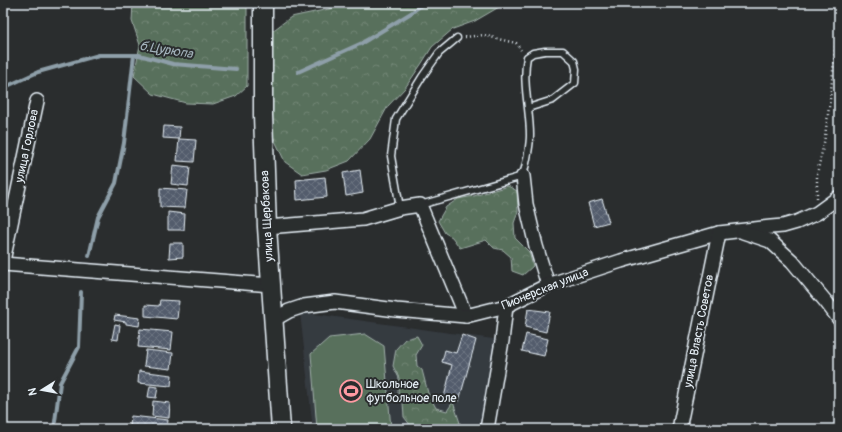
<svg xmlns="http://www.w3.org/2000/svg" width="842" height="432" font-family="Pangolin,sans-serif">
<defs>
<pattern id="forest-crowns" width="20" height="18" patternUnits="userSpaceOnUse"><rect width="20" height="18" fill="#59705c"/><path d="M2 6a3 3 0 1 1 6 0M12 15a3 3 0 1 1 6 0" fill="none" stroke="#718574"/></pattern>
<pattern id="building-cross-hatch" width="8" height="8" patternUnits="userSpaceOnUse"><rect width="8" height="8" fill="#535c6c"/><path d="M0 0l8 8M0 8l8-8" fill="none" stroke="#6c7482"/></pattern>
</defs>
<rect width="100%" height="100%" fill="#2a2d2e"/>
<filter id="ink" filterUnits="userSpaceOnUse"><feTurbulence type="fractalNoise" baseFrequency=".025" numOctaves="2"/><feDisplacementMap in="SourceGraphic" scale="8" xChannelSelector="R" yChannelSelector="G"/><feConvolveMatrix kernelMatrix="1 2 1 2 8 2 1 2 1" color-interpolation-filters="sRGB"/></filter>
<g filter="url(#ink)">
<path fill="#363b41" d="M300 312 500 340 484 429H313Z"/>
<g fill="url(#forest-crowns)" stroke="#a0b0aa">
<path d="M133 3H242L247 5V86L236 96 213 104 186 103 153 94 134 76 140 45 132 21Z"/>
<path d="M349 3H501L499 7 475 21 453 29 432 47 422 63 405 88 388 106 370 139 349 161 326 170 302 174 285 162 263 115V38L291 17 343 6Z"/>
<path d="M508 186 517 191 518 212 514 223 515 238 529 252 533 266 523 275 512 271 511 257 503 250 494 248 486 240 460 248 452 237 445 233 438 221 446 207 458 199 474 196Z"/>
<path d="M417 336 422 345 416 355 417 366 422 370 428 393 436 408 447 411 453 402 460 423 453 429H412L411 426 404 417 403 403 398 393 399 378 393 366 396 349 405 339Z"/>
</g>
<path fill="#59705c" stroke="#a0b0aa" d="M365 334 384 346 391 429H317L311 354 329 338Z"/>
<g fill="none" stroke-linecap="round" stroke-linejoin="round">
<g stroke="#8e9fa9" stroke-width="4">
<path d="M298 72 362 43 411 13 424 3"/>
<path d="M3 88 38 72 99 55H139L173 64 236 69"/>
<path d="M89 256 98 217 116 183 124 143 134 55"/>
<path d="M54 429 60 383 79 347 81 292"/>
</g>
</g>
<g fill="url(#building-cross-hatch)" stroke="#e8f1f8">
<path d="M164 126 180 127 179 139 163 138Z"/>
<path d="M179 139 196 140 194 162 177 161Z"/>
<path d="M173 165 190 167 188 186 171 184Z"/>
<path d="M360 170 363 193 346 196 343 173Z"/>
<path d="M325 177 327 197 297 200 296 180Z"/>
<path d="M160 188 187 190 185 208 160 207Z"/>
<path d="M602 199 609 222 594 226 588 203Z"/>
<path d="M168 212 185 214 184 230H168Z"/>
<path d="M170 243H183V257L169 258Z"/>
<path d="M160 300 179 301 177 319 145 316V305L159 306Z"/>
<path d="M528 309 550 312 546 332 525 327Z"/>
<path d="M115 315 140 318 139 326 126 324V322L114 320Z"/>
<path d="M115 324 120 325 118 340 112 339Z"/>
<path d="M140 329 173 332 171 350 138 347Z"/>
<path d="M526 334 548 339 544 356 522 351Z"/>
<path d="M462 335 476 340 459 401 444 397 452 365 442 362 445 350 456 353Z"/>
<path d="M146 350 173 353 171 369 144 366Z"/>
<path d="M139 371 172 375 171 386 138 383Z"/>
<path d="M150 386 158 387 156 398 148 397Z"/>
<path d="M153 401 170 403 169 418 152 416Z"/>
<path d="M131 416 168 420 167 429H148V427L130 426Z"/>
</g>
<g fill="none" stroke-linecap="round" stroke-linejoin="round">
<g stroke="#e8f1f8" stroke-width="9">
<g id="lane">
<path d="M420 205 523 176C526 164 530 147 530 135 530 110 522 82 527 57L533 53 545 51H563L574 61 576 69 575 83 553 100 528 108"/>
<path d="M400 208 391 156 396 119 422 77 439 53 457 38"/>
</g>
</g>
<g stroke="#e8f1f8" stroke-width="16">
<g id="street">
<path d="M523 176 526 204 536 246 548 285"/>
<path d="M267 227 363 219 400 208 420 205 466 316 506 306 548 285 621 261 719 233 771 227 783 226 797 222 817 213 839 197"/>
<path d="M743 232 770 241 792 261 827 303 839 319"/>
<path d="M3 261 37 101"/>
<path d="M3 264 271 285"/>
<path d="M273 320 289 311 304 306 335 302 396 310 466 316"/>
<path d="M487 429 502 341 506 306"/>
<path d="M679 429 719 233"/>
</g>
</g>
<g stroke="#e8f1f8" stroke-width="21">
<path id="secondary" d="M263 3V115L267 227 281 429"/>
</g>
<g stroke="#e8f1f8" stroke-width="2.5" stroke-dasharray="1 3" stroke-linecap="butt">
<path d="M465 37 484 35 498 39 516 43 521 50"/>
<path d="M817 198V174L824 143 830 100 836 41 839 31"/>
</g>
<use href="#lane" stroke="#2a2d2e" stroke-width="6"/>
<use href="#street" stroke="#2a2d2e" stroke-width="13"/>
<use href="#secondary" stroke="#2a2d2e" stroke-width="18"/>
</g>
</g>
<defs>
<g id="stadium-ring" transform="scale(1.15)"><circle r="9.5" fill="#2a2d2e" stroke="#ff9aa2" stroke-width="1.5"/><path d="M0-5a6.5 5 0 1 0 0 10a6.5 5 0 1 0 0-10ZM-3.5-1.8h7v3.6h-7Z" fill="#ff9aa2"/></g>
</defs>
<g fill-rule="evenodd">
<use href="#stadium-ring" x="351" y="391"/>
</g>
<g text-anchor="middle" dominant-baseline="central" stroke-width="4" stroke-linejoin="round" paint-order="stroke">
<g font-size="12" fill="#e8f1f8" stroke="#2a2d2e">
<text transform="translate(27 146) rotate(-78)">улица Горлова</text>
<text transform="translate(267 216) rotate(-93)">улица Щербакова</text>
<text transform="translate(545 289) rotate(-22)">Пионерская улица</text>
<text transform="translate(699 331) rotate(-79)">улица Власть Советов</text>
</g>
<g font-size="12" fill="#e8f1f8" stroke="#2a2d2e" text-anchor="start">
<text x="366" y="384">Школьное<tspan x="366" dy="14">футбольное поле</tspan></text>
</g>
<g font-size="13" font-style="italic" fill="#a4b4bd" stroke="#2a2d2e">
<text transform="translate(166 50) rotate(9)">б.Цурюпа</text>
</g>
</g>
<rect width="842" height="432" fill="none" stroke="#2a2d2e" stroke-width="16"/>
<rect x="8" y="8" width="826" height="416" fill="none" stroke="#e8f1f8" stroke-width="1.5" filter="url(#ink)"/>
<g transform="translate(42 390) rotate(259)" stroke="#2a2d2e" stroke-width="3" paint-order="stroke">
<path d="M0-3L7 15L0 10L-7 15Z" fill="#e8f1f8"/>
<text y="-6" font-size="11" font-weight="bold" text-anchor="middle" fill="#e8f1f8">N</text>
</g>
</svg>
